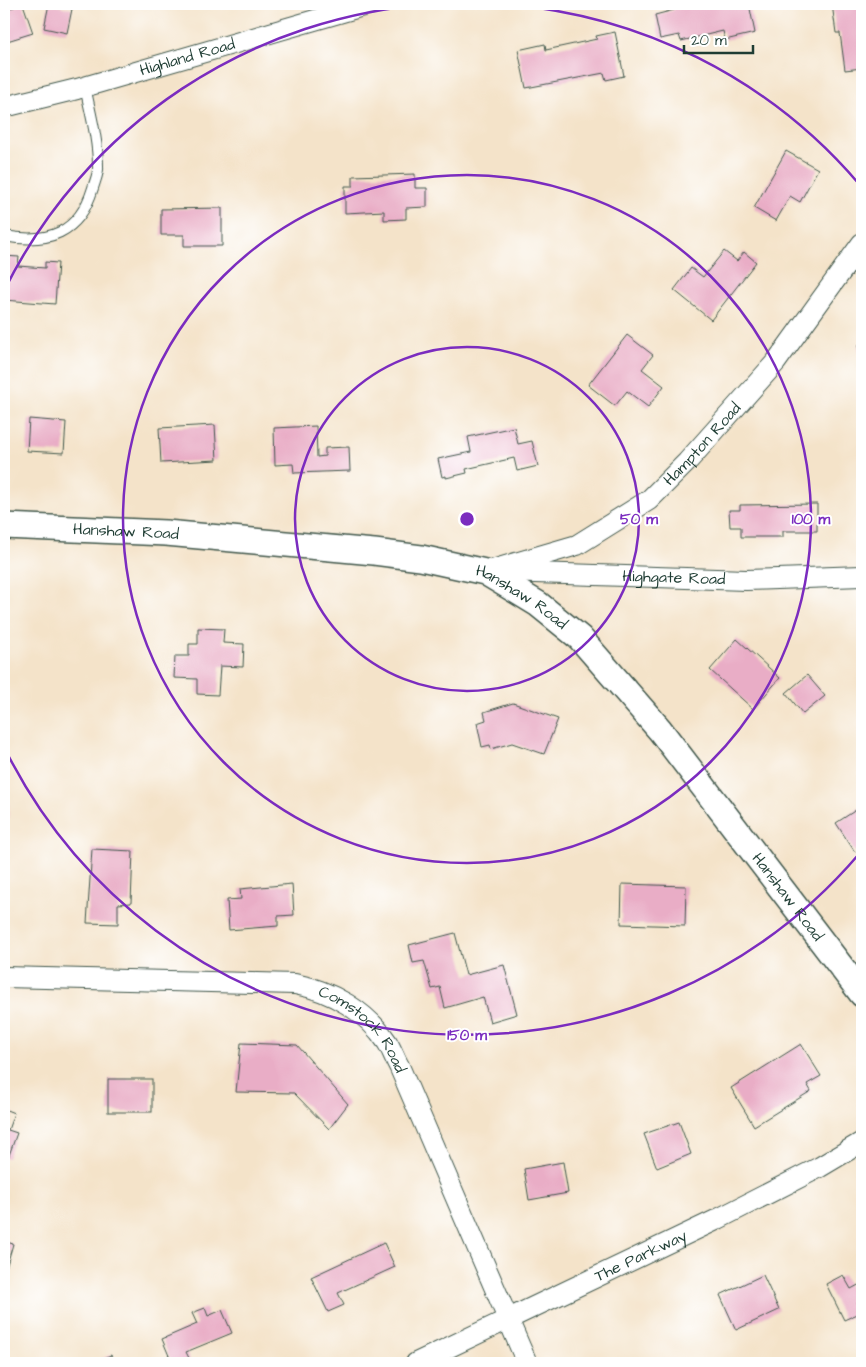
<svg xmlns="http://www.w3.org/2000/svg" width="866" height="1367" font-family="'Architects Daughter',sans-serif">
<rect width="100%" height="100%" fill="#fff"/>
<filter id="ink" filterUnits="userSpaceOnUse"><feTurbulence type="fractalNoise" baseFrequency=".02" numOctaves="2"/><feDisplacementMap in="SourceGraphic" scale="10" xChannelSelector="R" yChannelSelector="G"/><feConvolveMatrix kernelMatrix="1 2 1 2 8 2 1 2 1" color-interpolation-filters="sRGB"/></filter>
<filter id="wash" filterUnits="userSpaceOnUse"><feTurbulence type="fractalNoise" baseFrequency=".0096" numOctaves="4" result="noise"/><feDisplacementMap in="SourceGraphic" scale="20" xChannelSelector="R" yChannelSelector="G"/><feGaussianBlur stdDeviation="1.12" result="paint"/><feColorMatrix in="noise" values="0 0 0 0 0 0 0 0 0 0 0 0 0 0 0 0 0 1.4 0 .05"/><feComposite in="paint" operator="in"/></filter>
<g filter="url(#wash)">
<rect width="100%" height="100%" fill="#f4e3c9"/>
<g id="blocks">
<g fill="#e9adc6">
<path d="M23 4 33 33 4 42V10Z"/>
<path d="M49 4 72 9 67 33 44 28Z"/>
<path d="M689 4H749L755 33 725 40 723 31 681 41 679 35 660 39 655 15 674 10V7Z"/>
<path d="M832 4H861L862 68 845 70 840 33H836Z"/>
<path d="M615 32 624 76 606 80 604 73 526 88 518 50 545 44 546 50 597 39 596 36Z"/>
<path d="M786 151 818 169 800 202 790 196 776 221 754 208Z"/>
<path d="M415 174V188H427V207L406 208V219L384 220V211L345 213V186H353V176Z"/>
<path d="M222 208V246H184V235H161V209Z"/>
<path d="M724 251 737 261 744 252 756 262 711 320 674 290 691 268 703 277Z"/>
<path d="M4 256 19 257 18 266 45 268V262L58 263 55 304 4 300Z"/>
<path d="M627 335 653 355 642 369 664 386 648 407 627 391 615 406 588 385Z"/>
<path d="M862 344V370L861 371 858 345Z"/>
<path d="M29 419 66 422 64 453 27 451Z"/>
<path d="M215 425 217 460 161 463 159 428Z"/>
<path d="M316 426 317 457 325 456V448L349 447 350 471 294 473 293 464 275 465 274 428Z"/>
<path d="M514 427 518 444 532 441 538 466 517 471 514 458 466 469 467 473 446 478V476L442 477 438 459 471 452 468 437Z"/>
<path d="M817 504V531H783V537H741V527H730L729 510H740V505Z"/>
<path d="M198 628 224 629 223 643 244 644 243 667 220 666 218 695 197 694V679L174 678 175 656H189V644H198Z"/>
<path d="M737 639 780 678 753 709 710 670Z"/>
<path d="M807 675 825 696 803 714 786 693Z"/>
<path d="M513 703 558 719 544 754 512 743 491 749 490 745 482 747 477 723 486 720 484 712Z"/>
<path d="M4 801H9L8 820 4 819Z"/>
<path d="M859 808 862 812V848L855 852 836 823Z"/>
<path d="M92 849 133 851 131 903 118 904V924L87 923Z"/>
<path d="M292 884 294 915 278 916V926L229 930 227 900 241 899 240 889Z"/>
<path d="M622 884 686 886 685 926 621 924Z"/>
<path d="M455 933 466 975 504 965 517 1014 490 1022 483 997 445 1008 440 987 432 989 424 961 413 963 409 945Z"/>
<path d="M241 1043 297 1045 348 1104 329 1129 294 1093 236 1092Z"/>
<path d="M801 1044 821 1076 807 1084 811 1091 754 1126 731 1088Z"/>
<rect x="108" y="1079" width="44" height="33"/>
<path d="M4 1109 14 1113 8 1130 17 1133 8 1158 4 1157Z"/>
<path d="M679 1122 691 1154 657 1168 644 1134Z"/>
<path d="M563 1162 568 1193 529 1200 524 1169Z"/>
<path d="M4 1241 13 1244 4 1275Z"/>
<path d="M384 1243 395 1267 338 1293 344 1305 328 1312 311 1277Z"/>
<path d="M763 1275 779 1310 736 1330 720 1295Z"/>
<path d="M843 1275 851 1289 862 1283V1300L857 1302 862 1312 844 1320 826 1284Z"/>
<path d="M205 1308 208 1316 222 1310 232 1333 186 1352 191 1362 172 1363 162 1339 197 1324 192 1313Z"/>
<path d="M111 1355 114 1363H91Z"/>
</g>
</g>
</g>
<g filter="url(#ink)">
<use href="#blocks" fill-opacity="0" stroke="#3f564a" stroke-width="1"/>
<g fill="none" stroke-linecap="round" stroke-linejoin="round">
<g stroke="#3f564a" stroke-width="12">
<path id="service" d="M4 236C48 244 79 234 93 188 95 181 99 173 98 166 98 139 90 112 85 86"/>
</g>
<g stroke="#3f564a" stroke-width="22">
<g id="minor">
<path id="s1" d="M4 107 77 89 370 4"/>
<path id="s2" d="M485 572 577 545 649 500 687 462 776 362 862 243"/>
<path id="s3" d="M505 572 746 580 862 576"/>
<path id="s4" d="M4 977 295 984C332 991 366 1011 387 1042 392 1050 395 1059 399 1066L527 1363"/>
<path id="s5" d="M416 1363 718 1219 820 1167 862 1142"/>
</g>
</g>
<g stroke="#3f564a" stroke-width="28">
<g id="tertiary">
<path id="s6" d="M4 526 166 533 374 552 421 558 485 572 538 604 580 638 660 730 862 994"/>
</g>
</g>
<use href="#service" stroke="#fff" stroke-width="10"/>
<use href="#minor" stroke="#fff" stroke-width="20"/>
<use href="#tertiary" stroke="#fff" stroke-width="25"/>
</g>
</g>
<g fill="none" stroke="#7b2cbf" stroke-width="2.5">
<circle cx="467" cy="519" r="172"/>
<circle cx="467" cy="519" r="344"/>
<path d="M859 854A516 516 0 0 1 5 749M5 289A516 516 0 0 1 435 4M499 4A516 516 0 0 1 859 184"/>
</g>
<g text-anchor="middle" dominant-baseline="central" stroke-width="4" stroke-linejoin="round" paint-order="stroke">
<g font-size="16" fill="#1f3d34" stroke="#fff">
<text stroke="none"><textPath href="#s1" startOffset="190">Highland Road</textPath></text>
<text stroke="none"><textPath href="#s2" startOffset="258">Hampton Road</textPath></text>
<text stroke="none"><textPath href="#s6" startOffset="122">Hanshaw Road</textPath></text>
<text stroke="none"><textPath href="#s3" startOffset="169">Highgate Road</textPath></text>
<text stroke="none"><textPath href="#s6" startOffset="528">Hanshaw Road</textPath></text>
<text stroke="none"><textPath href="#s6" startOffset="932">Hanshaw Road</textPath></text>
<text stroke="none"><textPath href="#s4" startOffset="376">Comstock Road</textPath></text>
<text stroke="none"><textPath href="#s5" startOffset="249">The Parkway</textPath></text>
</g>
</g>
<circle cx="467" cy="519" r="8" fill="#7b2cbf" stroke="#fff" stroke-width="2.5"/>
<g font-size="15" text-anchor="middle" font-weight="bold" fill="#7b2cbf" stroke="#fff" stroke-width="4" stroke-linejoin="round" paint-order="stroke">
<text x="639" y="524">50 m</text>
<text x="811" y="524">100 m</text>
<text x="467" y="1040">150 m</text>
</g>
<rect width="866" height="1367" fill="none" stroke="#fff" stroke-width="20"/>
<path d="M684 45v8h69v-8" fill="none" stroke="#1f3d34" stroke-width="2.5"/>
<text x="691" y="45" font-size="15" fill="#1f3d34" stroke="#ffffff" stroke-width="4" paint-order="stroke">20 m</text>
</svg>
